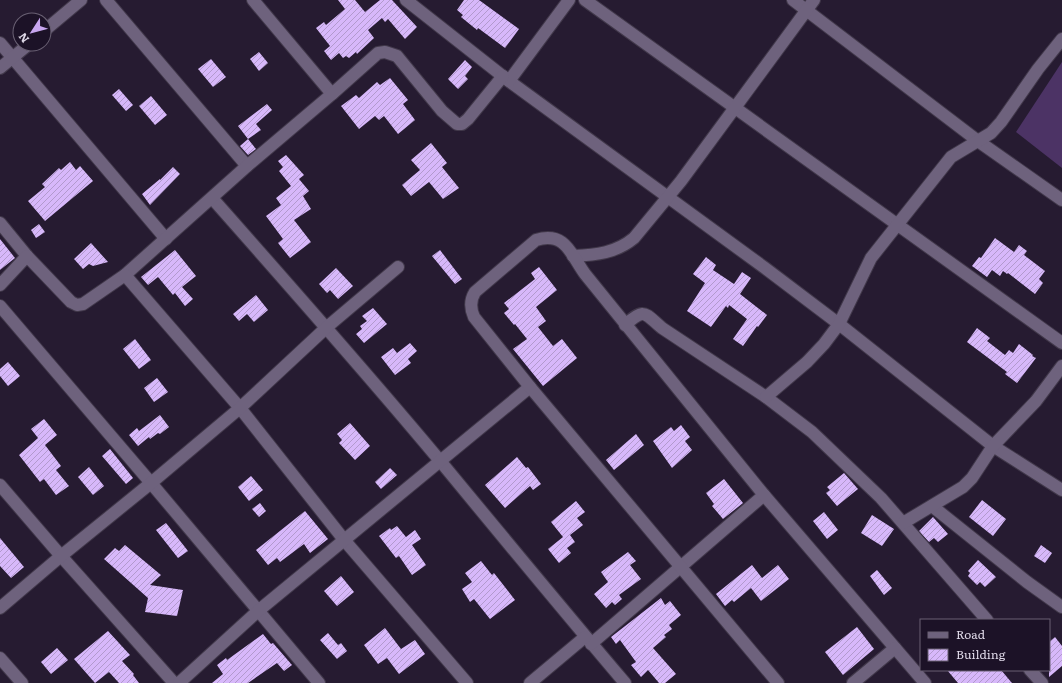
<svg xmlns="http://www.w3.org/2000/svg" width="1062" height="683" font-family="Literata,serif">
<defs>
<pattern id="building-hatch" width="6" height="6" patternUnits="userSpaceOnUse"><rect width="6" height="6" fill="#d7b8fa"/><path d="M-1 1l2-2M0 6l6-6M5 7l2-2" fill="none" stroke="#b29acd"/></pattern>
</defs>
<rect width="100%" height="100%" fill="#261b31"/>
<path fill="#4c3365" d="M1062 62V168L1016 132Z"/>
<g fill="url(#building-hatch)">
<path d="M338 0H355L365 12 380 0H392L417 27 405 39 388 19 385 22 382 18 368 30 374 38 357 54 356 52 349 58 346 56 343 58 339 53 331 60 324 51 330 46 316 28 324 22 326 25 345 9Z"/>
<path d="M464 0H479L519 29 505 48 478 28 477 30 461 17 463 15 457 10Z"/>
<path d="M259 52 268 63 259 71 250 59Z"/>
<path d="M211 59 226 77 213 87 198 69Z"/>
<path d="M465 60 472 67 465 76 468 79 458 89 448 79Z"/>
<path d="M390 78 408 100 403 104 415 120 398 134 384 116 379 120 375 116 359 129 341 106 356 95 359 98 377 82 380 85Z"/>
<path d="M119 89 133 105 126 111 112 95Z"/>
<path d="M151 96 167 115 155 125 139 106Z"/>
<path d="M267 104 272 110 256 124 261 130 248 139 238 126Z"/>
<path d="M248 139 256 149 248 155 240 146Z"/>
<path d="M431 143 447 163 442 167 459 188 443 199 429 182 411 196 402 185 420 170 411 160Z"/>
<path d="M286 155 304 175 299 179 309 191 303 196 311 209 294 220 311 242 290 258 278 243 283 239 266 216 281 205 276 198 291 186 279 171 283 167 278 161Z"/>
<path d="M70 162 76 170 80 166 93 181 45 221 28 201 45 187 42 184 59 168 61 170Z"/>
<path d="M173 167 180 174 150 205 142 194 160 179V180Z"/>
<path d="M39 224 45 232 36 238 31 230Z"/>
<path d="M995 238 1014 252 1019 245 1027 251 1024 255 1045 271 1039 279 1043 283 1035 294 1008 273 1007 274 1003 271 1000 276 992 270 987 277 972 266 979 257 981 258Z"/>
<path d="M0 239 15 258 0 270Z"/>
<path d="M91 243 108 262 93 266 89 264 83 269 74 259Z"/>
<path d="M175 250 196 276 182 287 193 299 185 306 175 293 173 295 158 277 148 285 141 277Z"/>
<path d="M440 250 462 279 455 284 432 256Z"/>
<path d="M706 257 716 265 713 270 734 284 742 272 751 278 740 294 767 315 758 327 757 326 743 346 733 339 747 319 729 305 728 308 726 306 711 327 687 311 705 283 693 274Z"/>
<path d="M539 267 557 290 536 307 546 321 538 327 553 346 562 339 577 358 543 386 513 349 527 339 515 324 514 325 504 313 509 309 504 303 535 279 531 273Z"/>
<path d="M336 268 353 286 338 299 330 290 327 293 319 284Z"/>
<path d="M256 295 268 310 254 322 247 314 239 321 233 314Z"/>
<path d="M373 308 387 324 364 343 356 334 362 329 360 326 367 321 362 316Z"/>
<path d="M977 328 990 338 987 341 1005 355 1009 350 1013 353 1019 344 1033 355 1032 356 1036 358 1017 383 1005 374 1007 372 967 342Z"/>
<path d="M135 339 151 360 139 369 123 349Z"/>
<path d="M410 343 417 351 408 359 411 363 395 375 381 357 393 348 397 353Z"/>
<path d="M8 362 20 376 8 386 0 376V369Z"/>
<path d="M157 378 168 392 154 402 144 388Z"/>
<path d="M160 415 169 427 160 434 158 433 150 439 149 437 138 446 129 435 137 428 139 431Z"/>
<path d="M44 419 57 435 45 445 61 466 56 470 69 486 56 495 44 479 40 482 19 455 38 438 31 429Z"/>
<path d="M350 423 370 446 355 460 339 443 342 440 337 434Z"/>
<path d="M681 425 690 437 685 441 692 450 672 468 653 441 671 427 674 431Z"/>
<path d="M636 434 644 445 614 470 606 460Z"/>
<path d="M110 449 133 478 126 484 102 456Z"/>
<path d="M517 457 526 468 528 467 541 484 533 490 530 486 505 508 485 485Z"/>
<path d="M89 467 104 486 93 495 78 477Z"/>
<path d="M390 468 397 475 381 489 375 482Z"/>
<path d="M844 473 858 489 837 506 826 493 830 490 827 487Z"/>
<path d="M251 476 263 490 249 501 238 487Z"/>
<path d="M724 479 743 503 723 519 712 506 714 504 706 493Z"/>
<path d="M982 500 1006 519 993 536 969 517Z"/>
<path d="M576 501 585 512 577 518 583 525 570 535 575 542 567 548 571 553 559 563 548 549 563 537 551 522Z"/>
<path d="M260 503 266 511 259 517 252 509Z"/>
<path d="M305 511 328 539 310 553 304 544 280 562 277 558 268 565 256 550Z"/>
<path d="M824 512 838 530 827 539 813 521Z"/>
<path d="M872 515 894 529 882 546 861 533Z"/>
<path d="M933 517 948 534 938 542 934 538 929 542 919 531Z"/>
<path d="M166 523 188 551 178 558 156 530Z"/>
<path d="M397 526 406 537 415 530 421 539 412 545 426 565 412 575 399 556 396 558 379 536 390 528 391 530Z"/>
<path d="M0 538 24 567 11 578 0 566Z"/>
<path d="M125 545 161 575 150 585 183 590 177 616 145 612 148 598 104 559 115 548 119 551Z"/>
<path d="M1041 545 1052 553 1045 563 1034 556Z"/>
<path d="M628 552 636 561 630 565 641 579 619 595 622 599 615 605 612 602 606 608 594 594 608 582 601 572Z"/>
<path d="M978 560 996 577 985 587 980 582 977 585 968 576 970 573 968 571Z"/>
<path d="M481 561 492 575 494 573 515 600 490 619 474 599 470 602 462 589 472 582 465 573Z"/>
<path d="M752 565 762 578 778 565 789 579 761 601 751 588 734 602 732 600 725 606 716 594Z"/>
<path d="M877 570 892 588 884 595 870 576Z"/>
<path d="M341 576 354 592 337 606 324 591Z"/>
<path d="M661 598 665 605 670 601 681 615 669 625 672 629 664 635 666 637 653 648 676 674 665 683H659L648 670 641 677 631 665 636 662 620 640 616 644 611 637Z"/>
<path d="M857 627 874 649 843 675 825 652Z"/>
<path d="M385 628 401 649 415 640 425 654 399 674 387 658 378 664 364 645Z"/>
<path d="M108 631 130 655 122 661 134 674 133 675 139 683H119L109 672 95 683 74 659Z"/>
<path d="M328 633 338 645 341 643 347 651 337 659 320 640Z"/>
<path d="M263 634 271 644 273 643 292 665 284 671 277 663 248 683H212L223 674 217 665 226 658 227 660Z"/>
<path d="M1055 637 1062 646V666L1049 677V642Z"/>
<path d="M57 648 68 660 51 674 41 662Z"/>
<path d="M947 670H1001L1012 683H958Z"/>
</g>
<g fill="none" stroke-linecap="round" stroke-linejoin="round">
<g stroke="#41384a" stroke-width="14">
<g id="street">
<path d="M106 0 247 166"/>
<path d="M253 0 332 94"/>
<path d="M406 0 509 81 765 268 839 324 993 446 1062 490"/>
<path d="M585 0C744 113 902 229 1062 343"/>
<path d="M793 0 978 141 1062 200"/>
<path d="M44 31 81 0"/>
<path d="M0 43 166 239"/>
<path d="M0 68 29 44"/>
<path d="M509 81 569 0"/>
<path d="M212 198C289 285 366 372 441 462 502 536 563 610 625 683"/>
<path d="M0 223 27 256 71 302 77 305 83 304 125 275 247 166 332 94 378 53 385 52 397 56 442 111 457 124H462L468 119 503 76"/>
<path d="M573 256C596 255 616 253 634 238L681 181 814 0"/>
<path d="M125 275 240 408 345 541 467 683"/>
<path d="M0 285 27 256"/>
<path d="M0 306 151 483 319 683"/>
<path d="M625 325C645 307 644 313 662 328L766 397 812 432 881 498 987 620"/>
<path d="M766 397 807 362 824 344 839 324 871 258 951 157 991 133 1001 122 1038 69 1062 39"/>
<path d="M0 485 61 556 174 683"/>
<path d="M932 506 1027 582 1062 607"/>
<path d="M903 523 963 487 972 478 993 446 1036 401 1062 366"/>
<path d="M0 608 61 556 151 483 240 408 327 327 398 267"/>
<path d="M591 644 764 495"/>
<path d="M0 658 22 683"/>
<path d="M1030 670 1042 683"/>
<path d="M179 683 258 611 530 387"/>
<path d="M530 683 585 637"/>
<path d="M778 683 530 387 474 317C470 308 470 300 475 292L536 240C566 231 571 255 585 274L764 495 925 683"/>
<path d="M853 683 895 648"/>
</g>
</g>
<use href="#street" stroke="#6e627d" stroke-width="12"/>
</g>
<rect x="920" y="619" width="130" height="52" fill="#1c1227" stroke="#6a6174"/>
<rect x="928" y="632" width="20" height="6" fill="#6e627d" stroke="#6a6174"/>
<text x="956" y="639" font-size="12" fill="#ded8e7">Road</text>
<rect x="928" y="649" width="20" height="12" fill="url(#building-hatch)" stroke="#6a6174"/>
<text x="956" y="659" font-size="12" fill="#ded8e7">Building</text>
<g transform="translate(32 32) rotate(234)"><circle r="19" fill="#1c1227" stroke="#6a6174"/>
<path d="M0-3L7 15L0 10L-7 15Z" fill="#c8a6ef"/>
<text y="-6" font-size="11" font-weight="bold" text-anchor="middle" fill="#ded8e7">N</text>
</g>
</svg>
